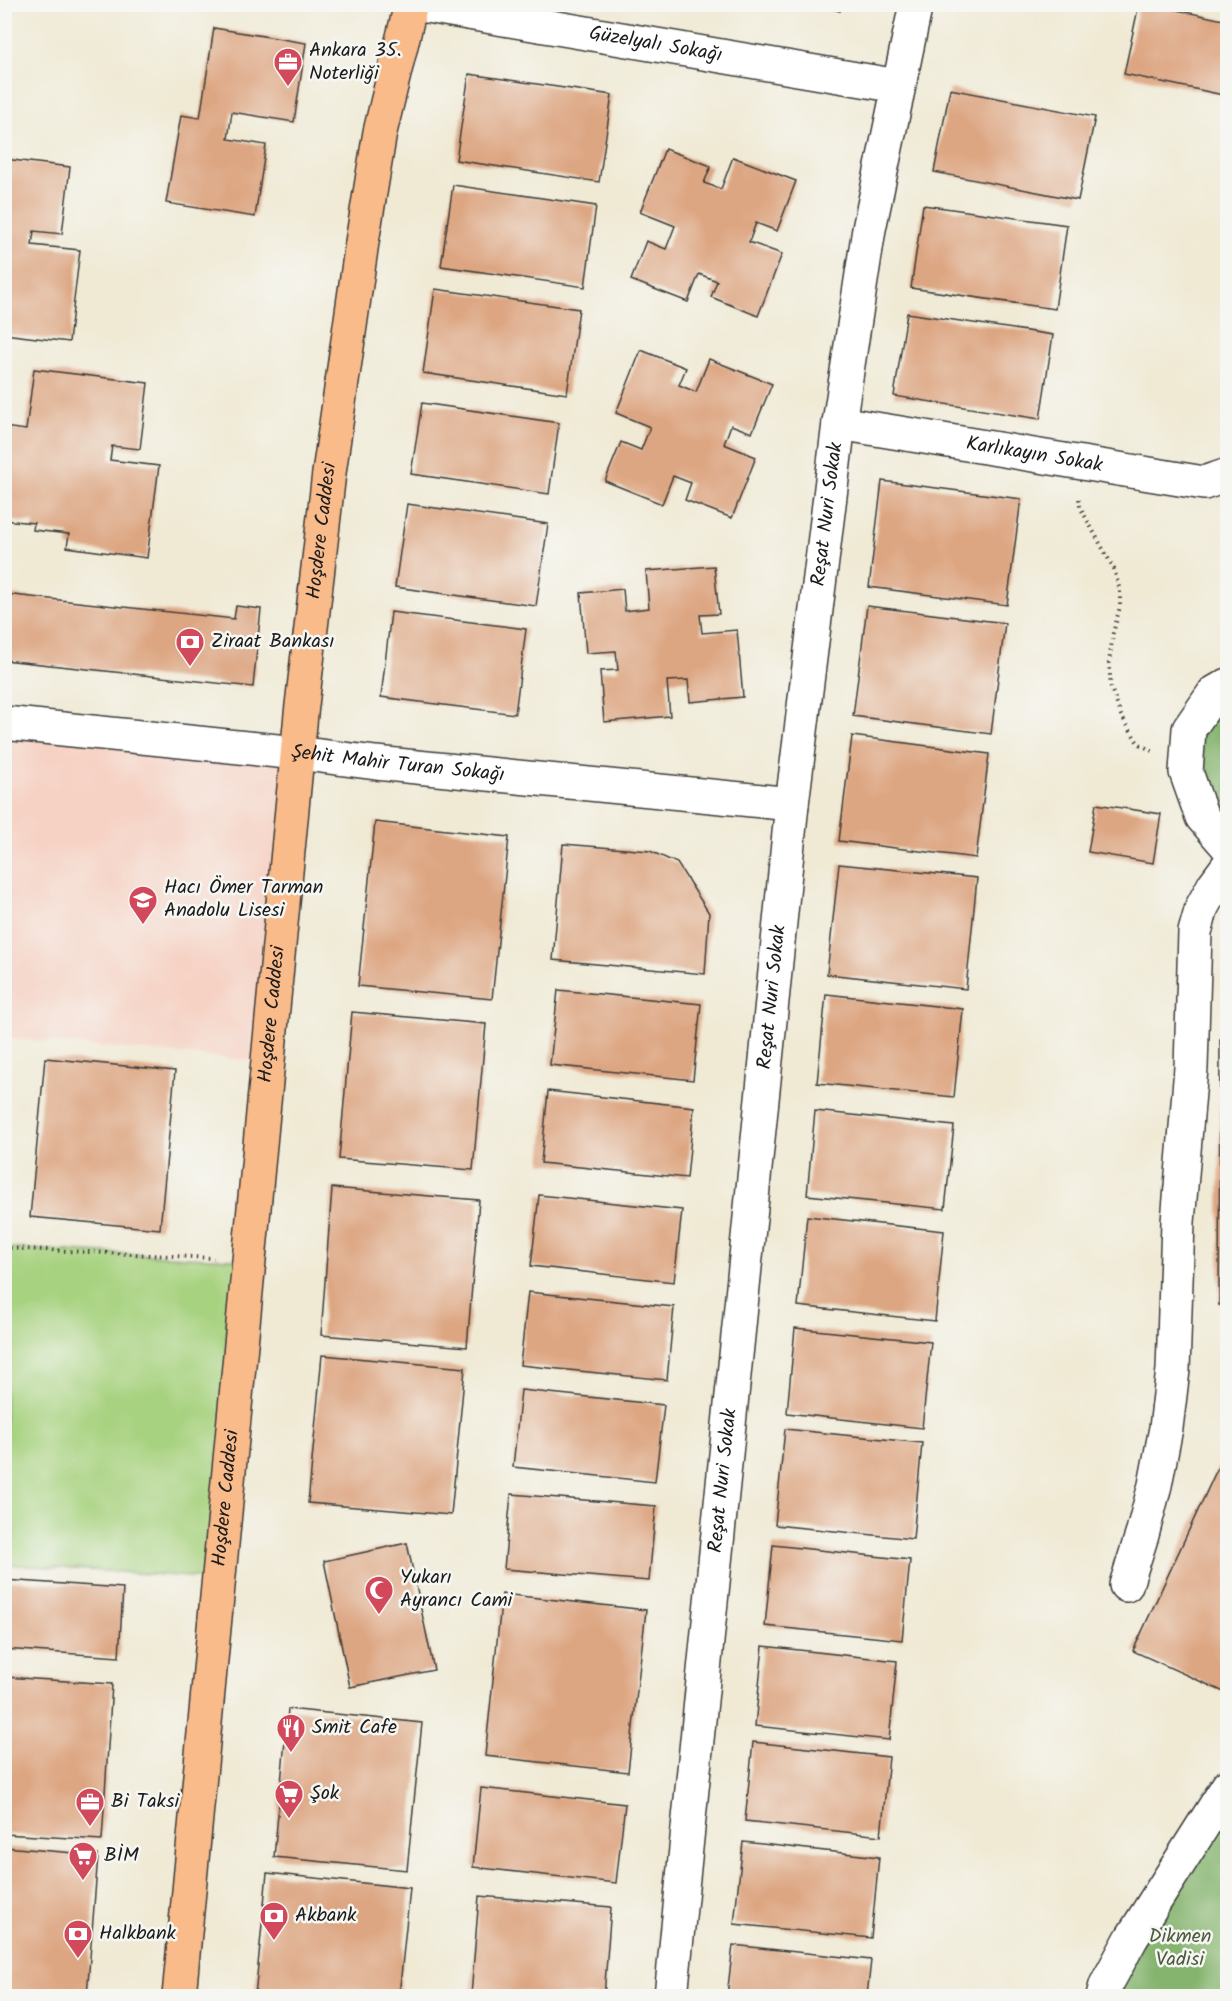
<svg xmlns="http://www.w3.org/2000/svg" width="1232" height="2001" font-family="Kalam,sans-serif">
<rect width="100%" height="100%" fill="#f6f6f2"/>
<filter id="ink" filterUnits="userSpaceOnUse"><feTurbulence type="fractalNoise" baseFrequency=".0167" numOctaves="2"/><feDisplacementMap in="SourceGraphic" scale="12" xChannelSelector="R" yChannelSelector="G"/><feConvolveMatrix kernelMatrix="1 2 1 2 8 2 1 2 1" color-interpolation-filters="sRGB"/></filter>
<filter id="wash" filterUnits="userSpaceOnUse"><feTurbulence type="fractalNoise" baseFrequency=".008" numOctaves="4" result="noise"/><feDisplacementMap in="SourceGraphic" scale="24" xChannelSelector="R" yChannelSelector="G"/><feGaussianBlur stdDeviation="1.35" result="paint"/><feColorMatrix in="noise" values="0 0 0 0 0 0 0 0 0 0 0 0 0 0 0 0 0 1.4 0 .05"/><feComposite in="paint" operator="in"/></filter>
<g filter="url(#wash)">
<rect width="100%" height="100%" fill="#f0ead5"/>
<path fill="#f6d2c4" d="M4 723 297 753 268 1062 5 1038Z"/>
<path fill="#a7d27f" stroke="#62774e" stroke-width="1.5" d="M5 1248 249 1260 220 1579 5 1564Z"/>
<g fill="#85b46e" stroke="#506845" stroke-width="1.5">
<path d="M1227 685V847L1189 729Z"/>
<path d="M1227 1786V1996H1103Z"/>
</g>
<g id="blocks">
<g fill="#dda682">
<path d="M814 4H841L840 11Z"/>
<path d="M1139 4H1149L1228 21V96L1124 74Z"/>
<path d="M214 28 306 43 294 122 232 112 228 139 266 145 255 217 166 203 181 115 200 118Z"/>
<path d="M469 74 612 95 599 182 456 160Z"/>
<path d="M950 89 1095 117 1078 200 934 172Z"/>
<path d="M665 149 711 166 704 183 721 189 733 157 796 181 777 231 756 223 749 242 782 254 758 316 711 297 717 281 699 274 688 302 631 280 646 241 666 249 675 226 640 212Z"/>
<path d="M4 159 70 167 62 234 34 231 32 245 80 250 69 342 4 334Z"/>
<path d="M453 185 596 206 585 287 441 266Z"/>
<path d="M923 205 1067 225 1055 309 911 288Z"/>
<path d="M435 289 579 309 567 394 423 373Z"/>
<path d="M907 313 1053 335 1040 419 894 396Z"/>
<path d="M641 350 686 368 679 385 696 392 709 359 772 384 752 433 731 425 724 444 756 457 732 518 685 500 691 483 673 476 662 504 605 481 621 442 641 450 650 427 616 413Z"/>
<path d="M34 369 148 383 140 449 112 446 110 460 159 466 147 558 67 547 69 534 33 530 34 523 4 520V427L26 430Z"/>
<path d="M422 403 559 423 549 494 411 474Z"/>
<path d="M882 481 1021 499 1007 605 869 587Z"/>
<path d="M407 504 548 524 536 606 395 587Z"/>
<path d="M714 566 719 614 700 615 702 633 737 630 743 697 690 702 688 680 667 681 670 716 604 722 600 671 618 670 616 651 586 653 581 593 623 589 625 611 649 608 646 571Z"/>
<path d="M4 594 234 619 236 606 261 609 253 687 4 660Z"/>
<path d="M867 606 1005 623 991 734 853 716Z"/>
<path d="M391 612 526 629 515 714 381 697Z"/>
<path d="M852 736 989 754 976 858 839 841Z"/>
<path d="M1096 804 1161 814 1153 863 1088 852Z"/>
<path d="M375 822 509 837 492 999 358 986Z"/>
<path d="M563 844 650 851 677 863 709 913 705 974 553 960Z"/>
<path d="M839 864 977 878 966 989 827 974Z"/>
<path d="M558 990 701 1004 693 1080 550 1065Z"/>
<path d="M826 994 963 1009 954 1097 817 1083Z"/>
<path d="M352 1012 486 1024 473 1170 339 1159Z"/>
<path d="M1220 1039H1228V1305H1219Z"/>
<path d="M45 1058 175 1071 160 1229 30 1217Z"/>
<path d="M548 1091 694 1107 687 1178 541 1163Z"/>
<path d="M815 1111 954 1126 945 1209 807 1195Z"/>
<path d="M332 1188 479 1200 467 1347 321 1335Z"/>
<path d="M539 1195 682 1210 674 1282 531 1266Z"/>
<path d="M807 1216 944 1231 935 1321 798 1306Z"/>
<path d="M528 1292 674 1307 667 1380 520 1365Z"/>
<path d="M795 1328 931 1342 922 1428 787 1413Z"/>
<path d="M322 1355 465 1368 451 1515 308 1503Z"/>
<path d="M521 1390 664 1405 655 1482 513 1467Z"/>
<path d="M785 1429 922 1443 913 1539 775 1525Z"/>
<path d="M1219 1465 1228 1469V1685L1224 1692 1133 1651Z"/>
<path d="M511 1494 656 1506 649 1581 504 1569Z"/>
<path d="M407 1543 434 1670 350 1687 324 1561Z"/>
<path d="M773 1545 910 1560 902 1640 765 1626Z"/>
<path d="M4 1580 123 1588 119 1657 4 1649Z"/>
<path d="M502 1594 646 1610 628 1772 485 1756Z"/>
<path d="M763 1646 897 1661 889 1740 755 1726Z"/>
<path d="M4 1677 112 1684 102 1840 4 1834Z"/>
<path d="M288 1709 422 1723 407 1870 274 1857Z"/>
<path d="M753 1742 889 1757 881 1836 745 1821Z"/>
<path d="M481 1788 625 1804 616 1883 473 1867Z"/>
<path d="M743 1842 879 1857 871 1938 734 1924Z"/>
<path d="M4 1847 98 1855 87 1996H4Z"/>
<path d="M267 1873 410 1888 399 1996H255Z"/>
<path d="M479 1896 611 1907 604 1996H471Z"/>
<path d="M733 1945 871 1960 867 1996H727Z"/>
</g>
</g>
</g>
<g filter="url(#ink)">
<use href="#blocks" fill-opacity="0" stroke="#3c3b38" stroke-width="1.5"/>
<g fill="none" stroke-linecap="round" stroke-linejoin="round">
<g stroke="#3c3b38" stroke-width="36">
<g id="minor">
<path id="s1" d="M415 4 898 86"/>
<path id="s2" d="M839 423 1204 483 1228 475"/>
<path d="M1228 685 1214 693 1189 729 1186 772 1202 817 1228 847"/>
<path id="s3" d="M4 723 297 753 376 763 792 804"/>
<path d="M1126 1585 1142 1535 1155 1485 1166 1428 1173 1370 1178 1222 1191 1068 1195 932 1202 907 1214 885 1228 866"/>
<path id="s4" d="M671 1996 792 804 839 423 869 229 916 4"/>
<path d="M1103 1996 1106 1985 1131 1939 1228 1786"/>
</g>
</g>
<g stroke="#3c3b38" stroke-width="36">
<g id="major">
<path id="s5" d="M179 1996 301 714 329 473 362 242 380 132 411 4"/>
</g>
</g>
<g stroke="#3c3b38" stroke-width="4" stroke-dasharray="1.5 4.5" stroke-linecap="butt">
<path d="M1079 499 1080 507 1114 569 1120 591V607L1113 633 1109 663 1111 688 1121 715 1138 743 1152 751"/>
<path d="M4 1248 214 1258"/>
</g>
<use href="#minor" stroke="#fff" stroke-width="33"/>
<use href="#major" stroke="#fabb8b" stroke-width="33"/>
</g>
</g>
<defs>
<g id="office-pin" transform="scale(1.5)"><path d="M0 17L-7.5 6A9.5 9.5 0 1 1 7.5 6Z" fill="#d1495b" stroke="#f6f6f2"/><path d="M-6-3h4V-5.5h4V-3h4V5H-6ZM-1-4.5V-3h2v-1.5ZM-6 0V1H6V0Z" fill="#fff"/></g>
<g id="bank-pin" transform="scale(1.5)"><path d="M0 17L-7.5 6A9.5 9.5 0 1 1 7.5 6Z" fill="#d1495b" stroke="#f6f6f2"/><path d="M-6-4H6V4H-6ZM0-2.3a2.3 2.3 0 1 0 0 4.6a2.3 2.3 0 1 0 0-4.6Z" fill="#fff"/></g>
<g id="school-pin" transform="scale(1.5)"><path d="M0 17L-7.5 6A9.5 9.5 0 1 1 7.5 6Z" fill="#d1495b" stroke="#f6f6f2"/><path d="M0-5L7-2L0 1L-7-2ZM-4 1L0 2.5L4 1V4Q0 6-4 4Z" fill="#fff"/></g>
<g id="mosque-pin" transform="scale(1.5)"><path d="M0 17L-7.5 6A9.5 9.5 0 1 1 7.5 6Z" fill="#d1495b" stroke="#f6f6f2"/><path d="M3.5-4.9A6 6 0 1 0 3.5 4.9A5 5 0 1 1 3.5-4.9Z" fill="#fff"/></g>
<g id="restaurant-pin" transform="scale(1.5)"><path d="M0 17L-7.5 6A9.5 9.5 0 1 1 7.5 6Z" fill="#d1495b" stroke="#f6f6f2"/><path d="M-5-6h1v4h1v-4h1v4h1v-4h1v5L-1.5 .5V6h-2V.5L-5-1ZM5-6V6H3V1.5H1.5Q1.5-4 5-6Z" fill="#fff"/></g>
<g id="supermarket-pin" transform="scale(1.5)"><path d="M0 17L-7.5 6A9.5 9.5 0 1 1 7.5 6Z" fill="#d1495b" stroke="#f6f6f2"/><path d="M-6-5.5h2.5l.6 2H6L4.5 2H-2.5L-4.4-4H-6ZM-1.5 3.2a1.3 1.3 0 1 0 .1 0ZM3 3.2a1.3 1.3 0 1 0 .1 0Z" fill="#fff"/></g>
</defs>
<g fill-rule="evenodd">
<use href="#office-pin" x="288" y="62"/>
<use href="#bank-pin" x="190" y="642"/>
<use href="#school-pin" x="143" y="900"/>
<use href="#mosque-pin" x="379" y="1590"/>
<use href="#restaurant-pin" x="291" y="1728"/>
<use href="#supermarket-pin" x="289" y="1794"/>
<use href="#office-pin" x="90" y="1802"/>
<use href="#supermarket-pin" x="83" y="1856"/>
<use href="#bank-pin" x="274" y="1916"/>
<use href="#bank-pin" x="78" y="1934"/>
</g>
<g text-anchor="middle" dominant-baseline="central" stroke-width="5" stroke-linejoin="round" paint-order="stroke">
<g font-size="20" fill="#1c1c1c" stroke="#f6f6f2">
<text stroke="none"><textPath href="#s1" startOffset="244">Güzelyalı Sokağı</textPath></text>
<text stroke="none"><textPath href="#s2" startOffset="198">Karlıkayın Sokak</textPath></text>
<text stroke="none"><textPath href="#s4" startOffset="1490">Reşat Nuri Sokak</textPath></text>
<text stroke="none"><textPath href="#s5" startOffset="1472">Hoşdere Caddesi</textPath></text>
<text stroke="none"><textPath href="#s3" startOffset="396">Şehit Mahir Turan Sokağı</textPath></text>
<text stroke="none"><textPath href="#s4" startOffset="1004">Reşat Nuri Sokak</textPath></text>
<text stroke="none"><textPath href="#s5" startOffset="986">Hoşdere Caddesi</textPath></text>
<text stroke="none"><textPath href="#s4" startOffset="518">Reşat Nuri Sokak</textPath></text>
<text stroke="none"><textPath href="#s5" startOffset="500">Hoşdere Caddesi</textPath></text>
</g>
<g font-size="20" fill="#1c1c1c" stroke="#f6f6f2" text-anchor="start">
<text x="309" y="51">Ankara 35.<tspan x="309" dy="23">Noterliği</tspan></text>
<text x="211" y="642">Ziraat Bankası</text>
<text x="164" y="888">Hacı Ömer Tarman<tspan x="164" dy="23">Anadolu Lisesi</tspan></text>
<text x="400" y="1578">Yukarı<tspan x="400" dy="23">Ayrancı Cami</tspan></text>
<text x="312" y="1728">Smit Cafe</text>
<text x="310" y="1794">Şok</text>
<text x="111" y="1802">Bi Taksi</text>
<text x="104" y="1856">BİM</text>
<text x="295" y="1916">Akbank</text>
<text x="99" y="1934">Halkbank</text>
</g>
<g font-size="20" fill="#4d5c3f" stroke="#f6f6f2">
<text x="1180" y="1937">Dikmen<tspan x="1180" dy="23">Vadisi</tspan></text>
</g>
</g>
<rect width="1232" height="2001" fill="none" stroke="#f6f6f2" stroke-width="24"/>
</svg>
